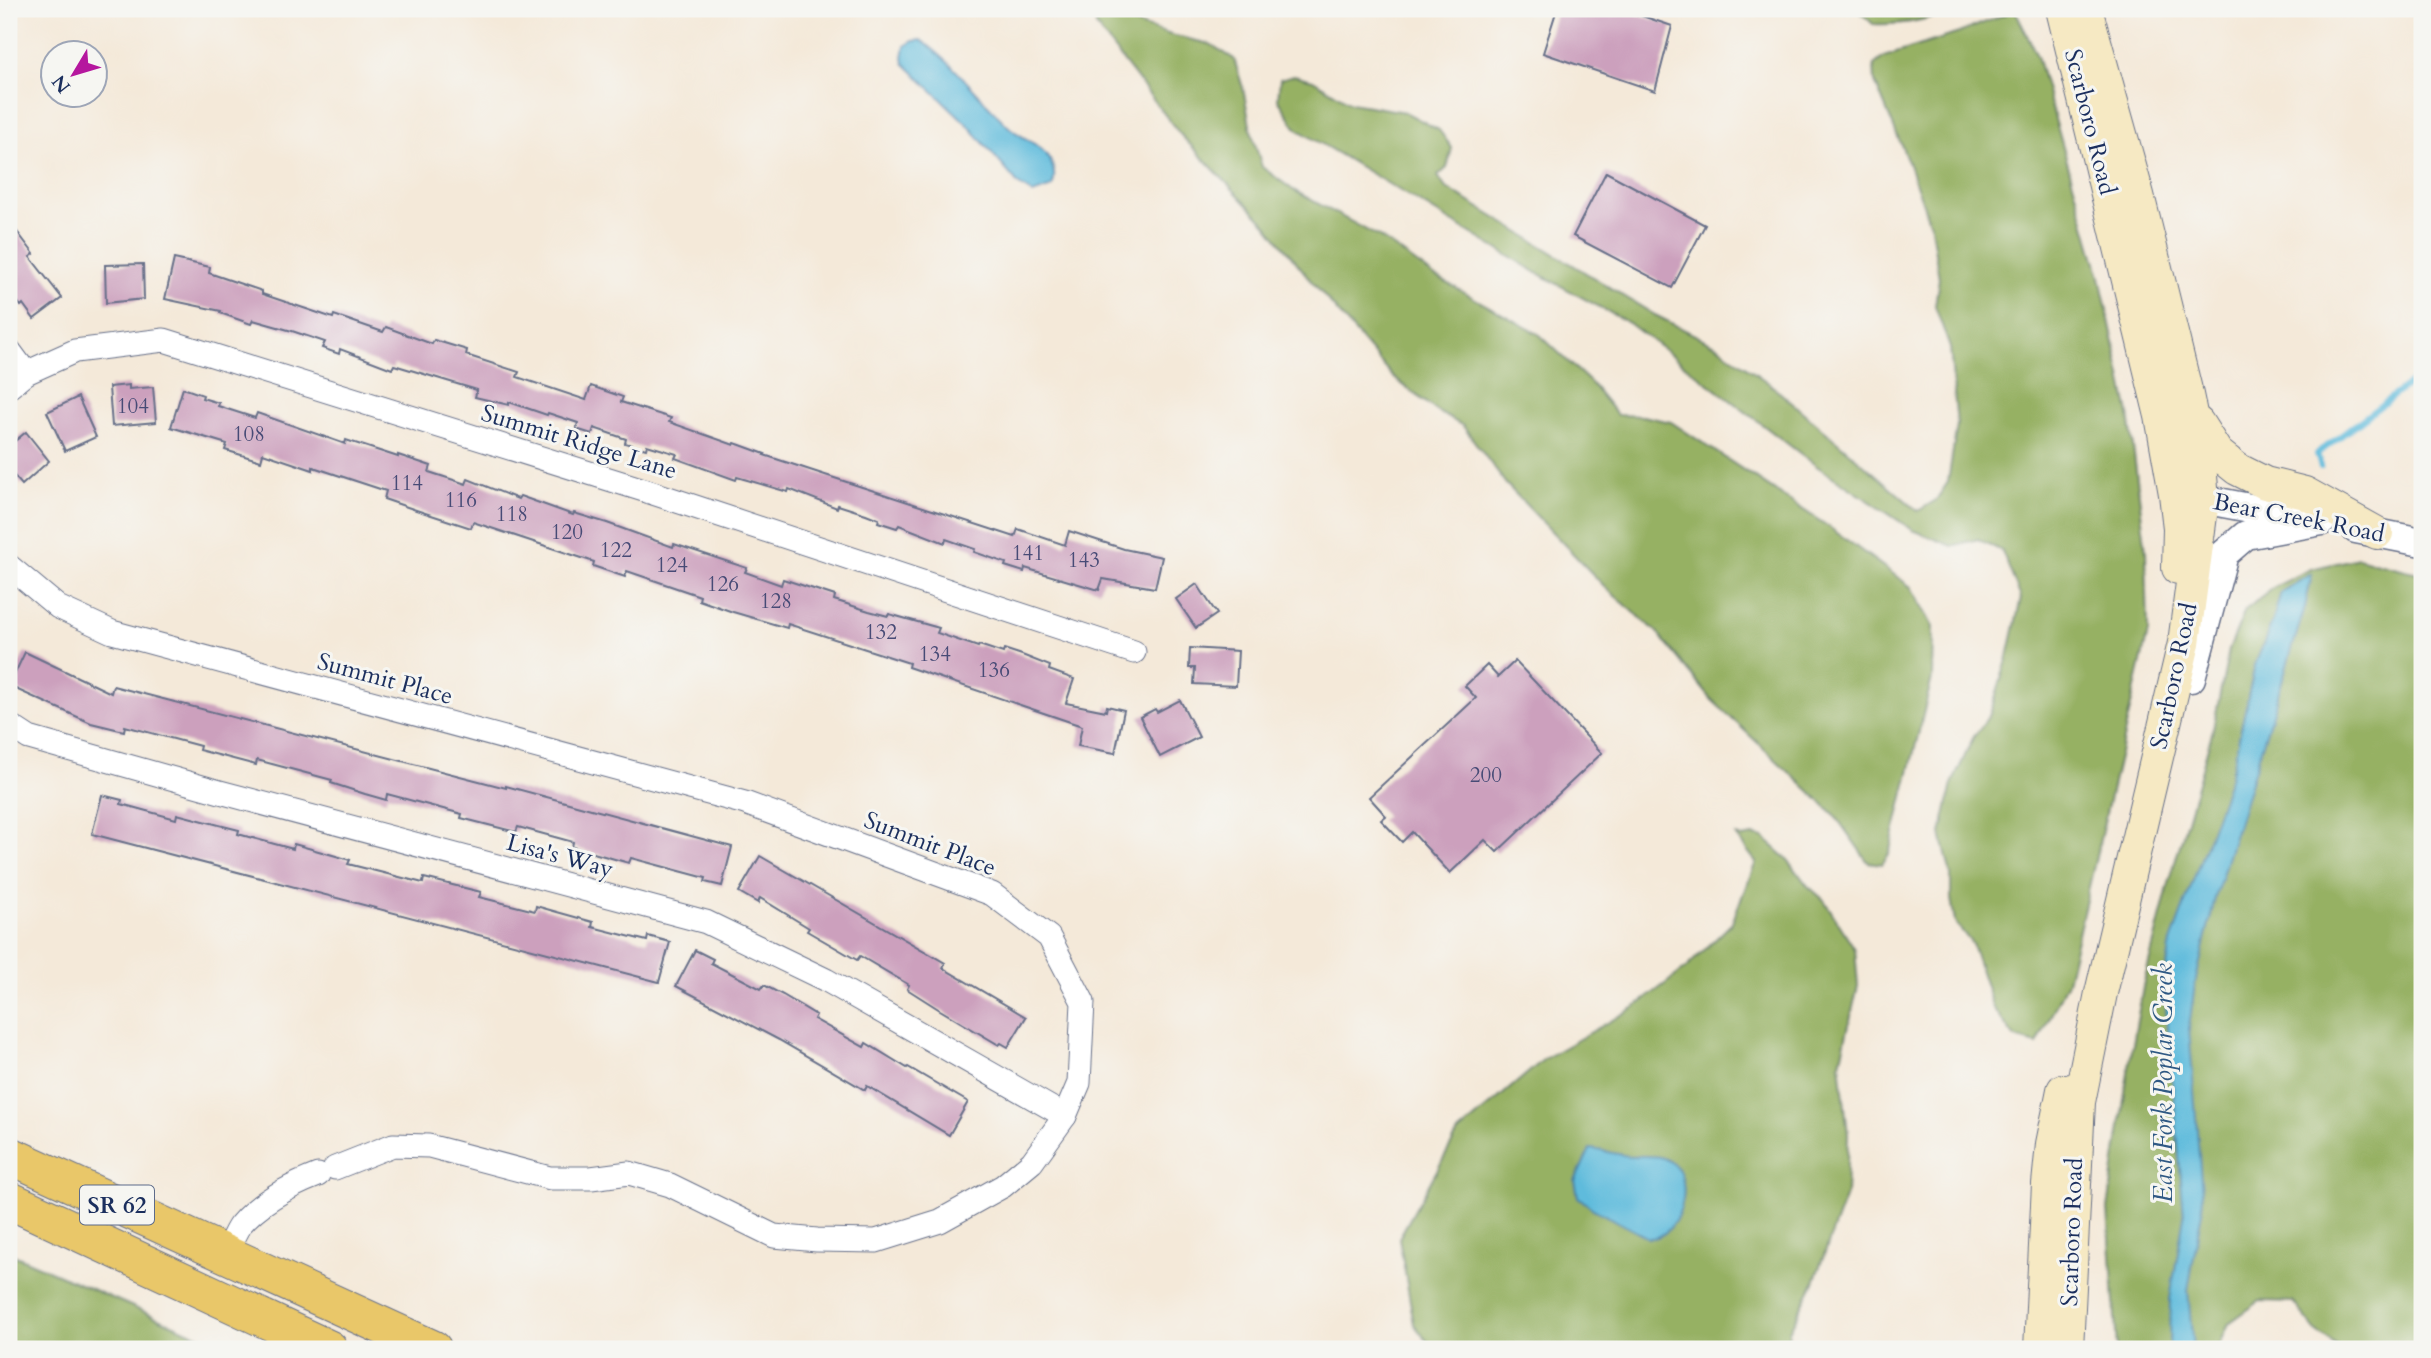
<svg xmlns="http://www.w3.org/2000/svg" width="2431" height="1358" font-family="Cardo,serif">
<rect width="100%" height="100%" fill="#f6f6f2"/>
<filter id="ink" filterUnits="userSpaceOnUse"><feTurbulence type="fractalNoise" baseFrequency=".0143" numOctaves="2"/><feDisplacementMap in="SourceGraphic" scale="14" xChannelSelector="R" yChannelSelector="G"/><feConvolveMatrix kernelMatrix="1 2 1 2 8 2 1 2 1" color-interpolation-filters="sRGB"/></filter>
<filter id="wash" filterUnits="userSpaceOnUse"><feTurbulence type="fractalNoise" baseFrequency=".00686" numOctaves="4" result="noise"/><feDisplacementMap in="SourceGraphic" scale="28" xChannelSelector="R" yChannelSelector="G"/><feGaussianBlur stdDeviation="1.57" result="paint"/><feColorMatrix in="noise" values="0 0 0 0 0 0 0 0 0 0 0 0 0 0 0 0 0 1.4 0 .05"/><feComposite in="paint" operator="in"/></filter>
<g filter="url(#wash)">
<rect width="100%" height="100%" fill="#f4e9d9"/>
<g fill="#96b163" stroke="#587060" stroke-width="2">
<path d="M1108 9 1134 23 1171 35 1210 44 1234 59 1243 88 1251 130 1262 167 1293 190 1381 238 1431 274 1540 335 1591 383 1617 415 1643 416 1671 422 1829 527 1911 587 1933 627 1932 678 1889 854 1882 864 1868 862 1834 814 1712 700 1656 631 1607 589 1506 484 1463 426 1438 412 1393 377 1313 283 1266 224 1180 134 1096 26 1095 12Z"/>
<path d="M1857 9H1952C1928 21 1899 25 1873 24Z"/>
<path d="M2015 10 2037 56 2100 277 2129 414 2146 552 2148 632 2067 982 2037 1044 2015 1038 1993 1008 1972 944 1955 922 1951 899V875L1941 834 1952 784 1973 738 1990 714 2008 657 2021 598 2002 551 1978 539 1952 546 1913 530 1818 467 1629 323 1537 273 1297 129 1278 99 1280 79 1294 75 1313 80 1351 103 1405 112 1439 130 1452 148 1447 168 1438 176 1445 187 1655 315 1717 346 1770 384 1918 511 1936 500 1948 482 1957 425 1950 348 1935 306 1939 278 1931 227 1907 159 1875 82 1874 65 1884 57 1959 33Z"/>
<path d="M2358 558 2422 574V1349H2340L2315 1330 2293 1302 2260 1301 2229 1323 2221 1342 2223 1349H2117L2108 1209 2128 1072 2143 987 2168 887 2212 733 2229 650 2245 610 2276 586 2311 569Z"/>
<path d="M1736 836 1743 838 1753 836 1764 838 1788 860 1808 886 1824 900 1855 949 1858 986 1840 1063 1848 1134 1846 1195 1814 1282 1789 1331 1787 1349H1433L1414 1324 1399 1238 1458 1133 1544 1059 1635 1007 1686 968 1731 924 1756 862Z"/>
<path d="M9 1253 229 1349H9Z"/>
</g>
<g fill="#5ebbdc" stroke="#3c759d" stroke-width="2">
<path d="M921 40C955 64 980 99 1009 127 1020 137 1035 142 1044 152 1053 162 1057 175 1052 187L1033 194 1019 185 969 126 904 63 903 57 905 46 913 41Z"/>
<path d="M2312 574 2305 607 2215 898 2195 984 2189 1028 2203 1206 2188 1290 2193 1349H2169L2170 1299 2184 1216 2164 983 2171 942 2230 778 2255 665 2273 620 2281 592Z"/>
<path d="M1590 1149C1601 1150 1612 1153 1623 1155 1639 1158 1657 1152 1671 1162 1698 1180 1678 1241 1648 1238L1593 1209 1578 1197 1575 1181Z"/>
</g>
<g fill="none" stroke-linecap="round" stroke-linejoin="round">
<path stroke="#5ebbdc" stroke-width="6" d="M2321 467 2317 454 2422 374"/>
</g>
<g id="blocks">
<g fill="#cca0bd">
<path d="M1557 9H1621L1672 26 1655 91 1543 53Z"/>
<path d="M1606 172 1705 225 1672 288 1573 236Z"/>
<path d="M9 221 34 254 30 257 62 298 34 319 23 304 21 306 9 291Z"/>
<path d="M174 259 210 267 209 273 262 291V294L333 318 334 315 383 332 386 327 432 344 434 340 467 350 466 355 519 372 517 377 586 400 591 386 623 397 621 402 671 418 669 422 734 445 735 443 765 454 764 455 1015 537 1018 529 1065 545 1069 531 1124 549 1162 557 1155 588 1103 579 1099 590 1025 568 1024 572 1005 566 1006 563 974 552 975 549 946 539 945 543 899 525 897 528 878 522 879 519 866 514 838 505 837 508 789 489 788 492 737 477 736 480 675 458 677 454 647 445 646 449 625 443 626 439 594 428 592 434 576 429 578 423 548 413 547 415 509 402V405L475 397 477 390 394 365 392 369 340 349 339 354 322 348 325 342 292 331 253 320 251 324 220 313 221 311 165 299Z"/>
<path d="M143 264 144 299 106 303 105 265Z"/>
<path d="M129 385V389L153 387 156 422 112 426 109 387Z"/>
<path d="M183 388 203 395 202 398 219 403 218 406 255 418 257 413 345 444 346 440 398 457V455L431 466 429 472 466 484 468 479 518 499 520 496 573 515 574 513 607 523 673 547 674 544 747 568 745 572 781 585 783 579 835 596 834 600 869 611 888 616 889 614 939 628 937 633 978 647 979 645 1003 653 1004 649 1022 655 1050 666 1049 670 1074 679 1066 703 1106 711 1107 706 1124 710 1115 753 1078 746 1082 726 908 667 909 663 788 624 787 628 733 612 699 600 700 596 627 571 625 577 593 566 594 562 473 522 471 528 416 510 384 499 386 491 313 467V470L263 453 261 461 225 450 227 444 171 427Z"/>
<path d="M78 397 96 437 65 451 47 412Z"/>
<path d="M26 432 49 461 22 485 9 470V446Z"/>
<path d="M1197 584 1217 614 1196 628 1176 599Z"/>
<path d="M1190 648 1238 651 1236 686 1194 684 1195 668H1189Z"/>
<path d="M25 652 111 693 113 686 506 788V786L732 847 722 886 705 882 706 878 631 858 629 863 572 847 573 842 518 827 516 832 461 818 462 814 387 794 386 800 365 794 331 783 332 780 257 760 256 765 199 750 200 746 125 726 124 731 91 723 9 686Z"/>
<path d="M1515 661 1602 753 1497 852 1485 840 1450 873 1412 832 1402 842 1381 820 1386 816 1369 797 1476 698 1465 686 1487 665 1498 677Z"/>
<path d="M1180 700 1199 737 1160 757 1140 717 1155 709 1157 712Z"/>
<path d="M102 795 122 800 121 804 176 819 177 814 219 825 239 830 238 834 293 849 294 844 350 860 348 864 423 883 424 878 481 892 479 897 535 911 536 906 557 912 593 922 592 927 647 941 648 936 670 942 659 982 92 834Z"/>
<path d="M760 856 945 963 943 968 1026 1017 1008 1047 1001 1043 999 1045 940 1010 907 989 909 985 860 956 857 960 807 931 809 928 760 898 758 903 739 892Z"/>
<path d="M695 950 713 959 711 963 761 989 764 985 783 995 816 1015 814 1019 864 1047 866 1043 907 1068 908 1067 968 1102 949 1135 867 1086 865 1090 779 1040 676 986Z"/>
</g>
</g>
</g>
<g filter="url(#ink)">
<use href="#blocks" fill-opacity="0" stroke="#677089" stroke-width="2"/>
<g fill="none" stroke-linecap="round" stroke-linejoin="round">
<g stroke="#677089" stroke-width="25">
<g id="minor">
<path d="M9 350 26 373"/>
<path d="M9 387 26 373 75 351 164 340 647 491 1134 652"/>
<path d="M9 566 58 607 112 632 745 803 992 894 1049 937 1083 1002 1079 1083 1065 1116 1032 1162 1003 1186 940 1221 876 1241 817 1240 774 1236 670 1185 629 1173 591 1178H550L429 1146 393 1145 335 1168"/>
<path d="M9 725 29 738 220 792 706 922 826 980 1065 1116"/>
<path d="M225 1255C230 1245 234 1233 240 1225 260 1201 290 1186 318 1175"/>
</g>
</g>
<g stroke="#677089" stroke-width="31">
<g id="tertiary">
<path d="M2181 495 2303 518"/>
<path d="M2356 529 2422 542"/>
<path d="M2191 678 2224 554 2246 535 2322 521"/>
</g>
</g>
<g stroke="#677089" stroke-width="34">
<g id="secondary">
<path d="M2062 9 2161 416 2175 494 2179 528 2178 568"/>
<path d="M2198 423 2217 453 2237 469 2265 483 2305 493 2377 533"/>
<path d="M2040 1349 2048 1184 2052 1144 2063 1090"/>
<path d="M2067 1349 2079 1102 2101 993 2184 643 2203 500 2199 452 2186 390 2138 195 2086 9"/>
</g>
</g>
<g stroke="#677089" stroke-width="39">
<g id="trunk">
<path d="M9 1155 433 1349"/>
<path d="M9 1200 329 1349"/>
</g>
</g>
<use href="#minor" stroke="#fff" stroke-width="23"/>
<use href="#tertiary" stroke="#fff" stroke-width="28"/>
<use href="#secondary" stroke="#f6e9c3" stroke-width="32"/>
<use href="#trunk" stroke="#e9c769" stroke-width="37"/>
</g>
</g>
<g text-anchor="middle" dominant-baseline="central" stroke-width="6" stroke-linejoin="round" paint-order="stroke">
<g font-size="21" fill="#474b76">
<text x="133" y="406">104</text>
<text x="249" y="434">108</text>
<text x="407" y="483">114</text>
<text x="461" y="500">116</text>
<text x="512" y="514">118</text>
<text x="567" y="532">120</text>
<text x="616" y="550">122</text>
<text x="1028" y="553">141</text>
<text x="1084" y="560">143</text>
<text x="672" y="565">124</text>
<text x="723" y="584">126</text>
<text x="776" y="601">128</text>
<text x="881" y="632">132</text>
<text x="935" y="654">134</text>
<text x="994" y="670">136</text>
<text x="1486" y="775">200</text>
</g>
<rect fill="#f6f6f2" stroke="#5d6b8a" stroke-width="2" x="80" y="1185.5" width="74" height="39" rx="5"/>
<g font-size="23" font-weight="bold" fill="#1b2f5e">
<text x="117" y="1205">SR 62</text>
</g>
<g font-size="24" fill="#1b2f5e" stroke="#f6f6f2">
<text transform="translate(2090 122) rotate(76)">Scarboro Road</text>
<text transform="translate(579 442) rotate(17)">Summit Ridge Lane</text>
<text transform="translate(2299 518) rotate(11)">Bear Creek Road</text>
<text transform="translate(2174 676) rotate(-78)">Scarboro Road</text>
<text transform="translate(385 679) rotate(15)">Summit Place</text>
<text transform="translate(930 844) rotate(21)">Summit Place</text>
<text transform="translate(560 856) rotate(15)">Lisa's Way</text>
<text transform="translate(2072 1232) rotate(-88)">Scarboro Road</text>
</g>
<g font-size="26" font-style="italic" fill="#2f5984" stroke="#f6f6f2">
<text transform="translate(2163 1083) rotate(-90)">East Fork Poplar Creek</text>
</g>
</g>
<rect width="2431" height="1358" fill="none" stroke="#f6f6f2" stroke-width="35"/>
<g transform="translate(74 74) rotate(232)"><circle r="33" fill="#f6f6f2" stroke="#9ea6b7" stroke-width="2"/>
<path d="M0-5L12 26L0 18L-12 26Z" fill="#b5179e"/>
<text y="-10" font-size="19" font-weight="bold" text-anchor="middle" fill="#1b2f5e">N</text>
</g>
</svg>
